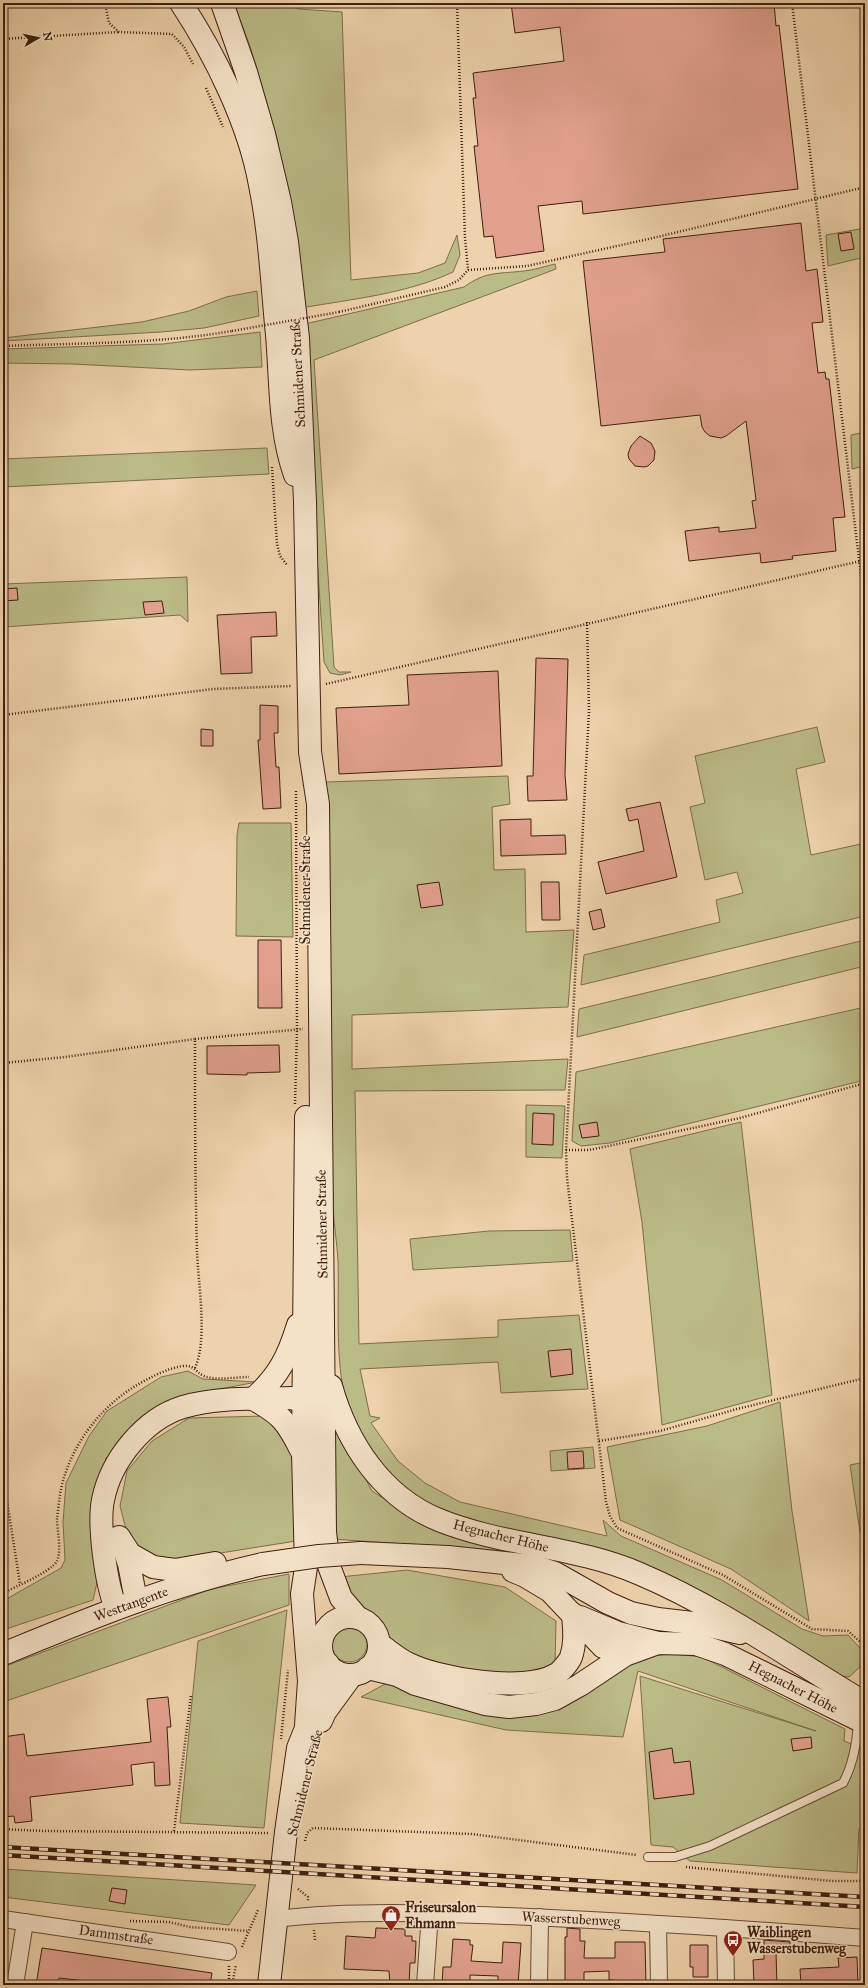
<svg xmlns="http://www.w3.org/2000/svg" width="868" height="1988" font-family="'IM FELL Great Primer',serif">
<rect width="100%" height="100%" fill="#eed2ab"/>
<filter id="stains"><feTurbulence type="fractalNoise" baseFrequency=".005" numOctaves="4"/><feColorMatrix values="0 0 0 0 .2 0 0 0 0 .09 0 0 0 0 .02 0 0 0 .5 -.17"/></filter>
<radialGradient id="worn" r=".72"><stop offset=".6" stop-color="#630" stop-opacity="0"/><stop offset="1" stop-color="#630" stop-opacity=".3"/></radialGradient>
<g fill="#bbbb87" stroke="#7d6d4c">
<path d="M234 3H286L299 9 342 12 351 280 418 273 445 263 457 235 460 255 453 272C406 294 352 299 301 308L293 235 277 138 251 49Z"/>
<path d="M865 228V257L828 266 826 235Z"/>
<path d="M555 264 556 269 314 360 334 667 339 672H351L340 675 330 673 324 662 315 527 305 324 464 287C486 271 498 274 524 271 535 270 545 266 555 264Z"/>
<path d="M257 291 259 316 204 328 161 332 3 341V338L142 322 189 311 226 297Z"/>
<path d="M260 332 262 367 190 370 73 364 3 363V349L163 344Z"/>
<path d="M865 432V466L852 469 851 435Z"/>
<path d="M267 448 269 474 3 487V459Z"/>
<path d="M187 577 188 622 180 615 3 627V584Z"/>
<path d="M817 727 825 762 796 769 811 855 865 843V916L581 985 584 955 720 922 716 900 743 893 737 872 705 880 690 807 705 803 695 756Z"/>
<path d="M508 776 510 804 492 807 494 870 525 869 526 932 574 930 568 1007 352 1015V1069L568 1059 565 1090 355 1091 359 1344 498 1337V1320L579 1315 588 1389 501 1393 498 1362 360 1369 370 1416 380 1418 371 1423 398 1461 425 1483 460 1502 607 1536 603 1520 621 1536 722 1580 802 1629 823 1636 848 1635 861 1649 860 1667 849 1677 833 1675 720 1604 432 1508C415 1496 397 1485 382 1469 328 1411 340 1334 338 1261 337 1243 334 1225 333 1207L326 782Z"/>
<path d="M239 823H291L293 937 236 936 237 835Z"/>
<path d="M865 940V966L577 1037 579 1009Z"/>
<path d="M865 1007V1080L610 1143 581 1146 572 1141 576 1072Z"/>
<path d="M526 1105 565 1106 562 1158 526 1157Z"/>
<path d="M741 1122 772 1395 662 1425 642 1222 630 1149Z"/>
<path d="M570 1230 573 1261 413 1270 410 1239 489 1231Z"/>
<path d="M188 1371 203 1379 257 1382 204 1392 163 1407 106 1458 92 1519 100 1569 93 1600 3 1630V1601L61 1568 65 1560 63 1522 66 1483 89 1436 107 1411 161 1377Z"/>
<path d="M780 1402 792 1511 809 1621 731 1569 620 1520 607 1447 707 1426Z"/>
<path d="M331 1413 372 1491 433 1530 507 1551 332 1539Z"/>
<path d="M265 1416 284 1432 293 1460 296 1541 170 1561 148 1556 128 1537 120 1506 127 1471 152 1441 189 1418Z"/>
<path d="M593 1447 595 1468 551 1471 550 1451Z"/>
<path d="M865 1462V1566L850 1465Z"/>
<path d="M407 1570 505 1587 556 1621 555 1663 546 1670 496 1677 408 1655 389 1642 380 1622 355 1604 340 1577Z"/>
<path d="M289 1574V1605L3 1702V1667L211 1589Z"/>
<path d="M287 1610 264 1828 180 1823 198 1641Z"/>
<circle cx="349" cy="1644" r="18"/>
<path d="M674 1654 702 1657 845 1729 844 1741 865 1749V1829H859L857 1873 690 1861 673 1847 651 1845 640 1676 816 1731 638 1671 623 1737 506 1730 361 1697 387 1683 493 1713 649 1656Z"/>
<path d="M3 1869 256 1885 229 1925 3 1897Z"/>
</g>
<g fill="#e2a18f" stroke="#3f1f12">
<path d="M511 3H774L776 26 779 25 798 189 583 214 582 201 538 206 544 251 496 258 493 236 484 237 474 146H478L473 98H476L473 73 564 61 560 27 515 33Z"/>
<path d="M801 223 806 271 817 269 823 322 812 323 818 373 825 372 826 379H829L845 517 833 518 836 551 792 556 793 559 761 563 760 553 689 561 685 531 719 527V532L756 528 752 501 756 500 746 421 726 436 721 438 710 436 705 432 702 427 700 415 601 426 583 261 665 252 663 239Z"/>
<path d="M851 232 854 249 841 251 838 234Z"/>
<path d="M640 436 651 443 655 451 654 460 648 466 644 467 635 466 629 459 628 454 631 446Z"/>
<path d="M17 588 18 600 3 601V589Z"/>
<path d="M162 601 164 613 145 615 143 602Z"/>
<path d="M276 612 277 636 251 637 252 673 221 674 217 615Z"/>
<path d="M536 658 568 659 565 775 567 800 528 801 527 776H533Z"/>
<path d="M498 671 502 766 339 774 336 708 409 705 407 675Z"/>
<path d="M260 705 278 706V733H274L276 767H279L281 808 263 809 258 740H260Z"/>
<path d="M201 729 213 730V746H201Z"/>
<path d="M660 802 677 877 606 894 598 862 644 851 638 819 629 821 626 809Z"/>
<path d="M531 819V836L565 835 566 854 501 856 500 820Z"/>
<path d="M439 882 443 905 421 908 417 885Z"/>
<path d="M541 882H559L560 920H542Z"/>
<path d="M601 909 605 927 593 930 589 912Z"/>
<path d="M258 940H281L282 1008H258Z"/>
<path d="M279 1045 280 1072 247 1073V1075L207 1074V1046Z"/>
<path d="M533 1113 554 1114 553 1145 532 1144Z"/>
<path d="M597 1122 599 1136 582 1138 579 1125Z"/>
<path d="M571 1349 573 1374 551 1377 548 1351Z"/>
<path d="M583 1451 584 1468 568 1469 567 1452Z"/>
<path d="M168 1697 171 1727H167L170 1785 155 1786 154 1762 131 1765 133 1785 30 1797 32 1821 15 1823 14 1816 3 1817V1737L24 1734 27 1756 151 1742 147 1699Z"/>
<path d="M811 1737 812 1748 793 1751 791 1739Z"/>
<path d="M672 1748 674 1763 690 1761 694 1794 654 1799 649 1752Z"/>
<path d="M112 1888 127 1890 125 1904 109 1901Z"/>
<path d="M376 1928 405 1929V1936H412V1941H416L415 1963H410L409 1985H390L389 1971 344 1969 346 1936 375 1938Z"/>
<path d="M567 1928 580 1929V1941H585L584 1958H615V1942H645L646 1985H624V1981L609 1980V1971L584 1972V1985H565V1937H567Z"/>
<path d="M453 1939 470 1940V1945H473L471 1961 502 1963 503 1942 521 1943 518 1985H498V1976L470 1975V1985H442L443 1967H451Z"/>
<path d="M764 1940 790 1942V1953L776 1952 777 1985H754L753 1960 764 1959Z"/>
<path d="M690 1945H708V1977H693V1967H690Z"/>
<path d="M42 1948 212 1973 210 1985H94V1982L59 1978 58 1985H36Z"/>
<path d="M857 1957 858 1985H801L800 1969 839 1967 838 1958Z"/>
</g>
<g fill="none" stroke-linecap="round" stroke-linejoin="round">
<g stroke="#6b4c38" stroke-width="10">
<path id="lane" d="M648 1857H675L710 1846 843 1783C854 1763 857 1742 858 1720"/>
</g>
<g stroke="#6b4c38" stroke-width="18">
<g id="street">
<path d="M3 1919 228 1952"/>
<path d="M276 1919C352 1910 429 1913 506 1916 626 1921 745 1929 865 1938"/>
<path d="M658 1924 659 1985"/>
<path d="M725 1928 726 1985"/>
<path d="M15 1985 25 1922"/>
<path d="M425 1985 430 1913"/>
<path d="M539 1985 540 1917"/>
</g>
</g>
<g stroke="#3f1f12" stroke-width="24">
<g id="secondary">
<path d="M181 3C215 55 249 123 260 185 270 234 272 285 277 335 281 382 279 430 295 475"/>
<path d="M222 3 246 72 264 134 280 202 287 242 298 338 305 502 310 752 318 804 325 1532 329 1566 341 1598 358 1618"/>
<path d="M306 1117 303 1453 306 1567 302 1594 309 1681 306 1725"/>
<path d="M331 1386C347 1443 382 1497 439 1520 503 1546 576 1546 640 1574 720 1608 791 1659 865 1703"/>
<path d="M253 1399C279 1376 288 1357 298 1325"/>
<path d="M253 1399C281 1414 287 1422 301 1450"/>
<path d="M119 1537 130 1554 153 1567 175 1570 215 1563"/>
<path d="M122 1543 129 1564 136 1600"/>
<path d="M361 1553 448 1557 533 1566 555 1573 608 1603 631 1613 658 1619 701 1624 740 1633"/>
<path d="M513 1571 525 1576 550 1591 603 1647 625 1655"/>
<path d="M116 1608C106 1584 98 1525 103 1500 111 1460 144 1419 183 1407 218 1397 256 1399 292 1398L304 1402 314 1410"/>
<path d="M580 1617 618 1633 658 1643"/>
<circle cx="350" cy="1646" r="29"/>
<path d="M379 1644C388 1650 397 1658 407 1663 438 1679 524 1693 555 1675 560 1673 569 1662 571 1657 576 1643 574 1628 573 1614"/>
<path d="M3 1654C88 1619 173 1584 263 1564"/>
<path d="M368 1668 397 1675 415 1684 485 1704 509 1707 536 1704 555 1699 580 1685 625 1655 658 1643 696 1644 725 1654 865 1723"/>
<path d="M321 1721 325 1712 352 1675"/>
<path d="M269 1985 286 1832 298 1748 322 1689 328 1664"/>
</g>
</g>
<g stroke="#3f1f12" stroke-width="2.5" stroke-dasharray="1 2" stroke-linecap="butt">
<path d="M105 3 109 23 119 32 172 34 184 47 193 64"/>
<path d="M305 3 327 5 337 3"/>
<path d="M457 3 465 238 468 270"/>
<path d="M792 3 865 609"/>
<path d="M3 39 118 32"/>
<path d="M206 88 223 127"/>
<path d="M339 312 445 287 459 280 468 270 527 266 653 238 865 187"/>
<path d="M3 346C79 343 157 344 232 331"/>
<path d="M272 467 277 544 280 556 287 565"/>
<path d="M587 622 589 711 566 1150 567 1178 606 1502 610 1516 617 1528 723 1575 812 1629 848 1631 865 1646"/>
<path d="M326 684 865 560"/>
<path d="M3 715 213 689 291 686"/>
<path d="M3 1063 65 1057 195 1039"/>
<path d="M295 1104 297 1029 296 791"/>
<path d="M566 1150H589L740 1118 865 1083"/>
<path d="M195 1368C208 1339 198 1283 197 1251 195 1180 195 1110 195 1039L303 1029"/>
<path d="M599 1441 660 1431 737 1409 865 1378"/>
<path d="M3 1475 20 1584"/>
<path d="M3 1593C15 1587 51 1572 57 1561 62 1549 57 1531 57 1518 58 1511 59 1502 60 1494 69 1445 103 1402 146 1380 157 1374 170 1368 183 1366 195 1365 195 1372 204 1376 217 1381 235 1377 249 1377"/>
<path d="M281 1739 288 1670"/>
<path d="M3 1829 43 1831 268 1833"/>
<path d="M174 1831 191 1695"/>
<path d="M305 1841 307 1833 313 1828 471 1834 637 1855"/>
<path d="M686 1867 832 1881H865"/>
<path d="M298 1889 308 1897V1902"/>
<path d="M130 1921 169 1922 190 1927 249 1931"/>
<path d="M314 1930 315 1940"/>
<path d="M242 1947 258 1910"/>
<path d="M229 1966V1985"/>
<path d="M232 1985 236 1965"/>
</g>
<use href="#lane" stroke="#f4e2c8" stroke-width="8"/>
<use href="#street" stroke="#f4e2c8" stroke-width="16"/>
<use href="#secondary" stroke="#f4e2c8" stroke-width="22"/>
<g stroke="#3f1f12" stroke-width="4.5">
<g id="rail">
<path d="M3 1847 865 1897"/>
<path d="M3 1855 865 1907"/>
</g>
</g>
<use href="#rail" stroke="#f4e2c8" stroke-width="3" stroke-dasharray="9" stroke-linecap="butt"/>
<g stroke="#3f1f12" stroke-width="24" stroke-linecap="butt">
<path id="secondary-bridge" d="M263 1564 319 1556 361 1553"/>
</g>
<path stroke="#3f1f12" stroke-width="2.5" stroke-dasharray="1 2" stroke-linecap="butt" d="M232 331 339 312"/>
<use href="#secondary-bridge" stroke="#f4e2c8" stroke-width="22"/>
</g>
<defs>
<g id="shop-pin" transform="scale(1)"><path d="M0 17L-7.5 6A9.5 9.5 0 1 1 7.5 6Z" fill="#8f2418" stroke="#f4e2c8"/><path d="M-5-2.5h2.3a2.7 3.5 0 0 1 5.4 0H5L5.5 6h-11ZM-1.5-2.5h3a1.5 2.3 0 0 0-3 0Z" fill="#fff"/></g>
<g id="bus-pin" transform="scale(1)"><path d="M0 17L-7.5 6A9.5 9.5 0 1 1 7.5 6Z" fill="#8f2418" stroke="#f4e2c8"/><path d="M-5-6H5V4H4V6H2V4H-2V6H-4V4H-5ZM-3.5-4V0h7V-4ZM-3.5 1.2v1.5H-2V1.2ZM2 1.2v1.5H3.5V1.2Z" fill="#fff"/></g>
</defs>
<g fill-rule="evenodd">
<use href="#shop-pin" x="391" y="1915"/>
<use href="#bus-pin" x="733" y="1940"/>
</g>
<g text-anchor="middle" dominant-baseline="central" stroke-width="3" stroke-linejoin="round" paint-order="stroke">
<g font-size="14" fill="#3f1f12" stroke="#f4e2c8">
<text transform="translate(298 373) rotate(-93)">Schmidener Straße</text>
<text transform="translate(305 890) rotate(-90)">Schmidener Straße</text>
<text transform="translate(322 1224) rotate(-91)">Schmidener Straße</text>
<text transform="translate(501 1536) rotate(14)">Hegnacher Höhe</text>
<text transform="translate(131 1604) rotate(-20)">Westtangente</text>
<text transform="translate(793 1687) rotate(27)">Hegnacher Höhe</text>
<text transform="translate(305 1783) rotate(-76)">Schmidener Straße</text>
<text transform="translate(571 1919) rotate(3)">Wasserstubenweg</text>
<text transform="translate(116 1935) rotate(8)">Dammstraße</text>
</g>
<g font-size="14" font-weight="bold" fill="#3f1f12" stroke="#f4e2c8" text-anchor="start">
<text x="405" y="1907">Friseursalon<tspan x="405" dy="16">Ehmann</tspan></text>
<text x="747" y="1932">Waiblingen<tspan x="747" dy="16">Wasserstubenweg</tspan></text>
</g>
</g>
<rect width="868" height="1988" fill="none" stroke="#eed2ab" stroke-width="16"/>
<rect x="4" y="4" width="860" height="1980" fill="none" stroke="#3f1f12" stroke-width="2"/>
<rect x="8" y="8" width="852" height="1972" fill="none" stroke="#3f1f12"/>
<g transform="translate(38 38) rotate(81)" stroke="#f4e2c8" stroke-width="3" paint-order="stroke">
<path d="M0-3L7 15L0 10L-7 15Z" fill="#3f1f12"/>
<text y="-6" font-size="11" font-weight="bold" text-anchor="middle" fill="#3f1f12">N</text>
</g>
<rect width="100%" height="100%" filter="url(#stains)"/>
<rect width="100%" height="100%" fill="url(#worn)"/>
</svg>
